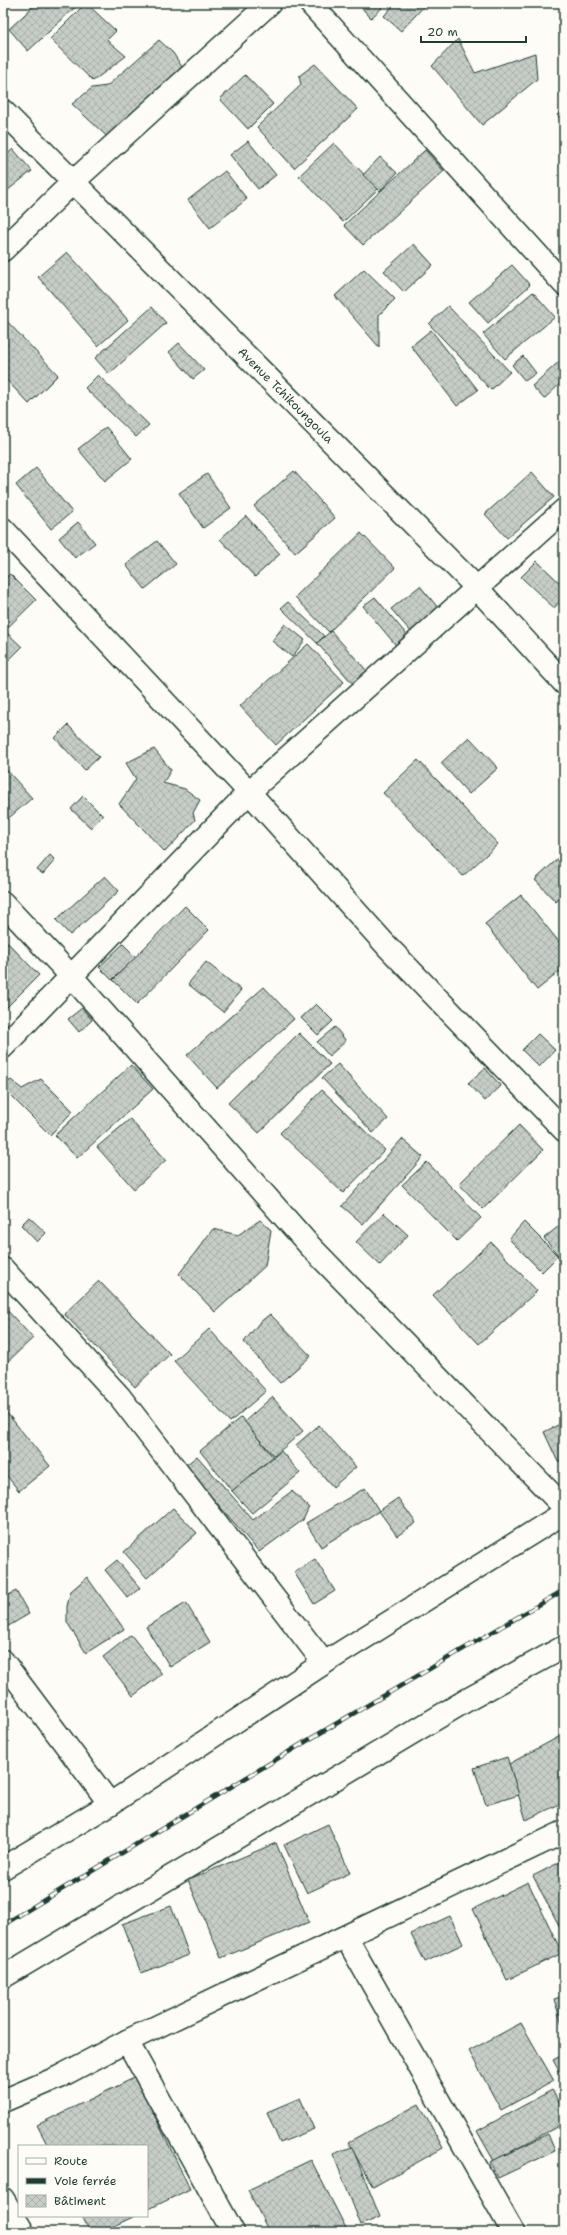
<svg xmlns="http://www.w3.org/2000/svg" width="567" height="2235" font-family="'Shantell Sans',sans-serif">
<defs>
<pattern id="building-cross-hatch" width="8" height="8" patternUnits="userSpaceOnUse"><rect width="8" height="8" fill="#c6cdc7"/><path d="M0 0l8 8M0 8l8-8" fill="none" stroke="#aab1ac"/></pattern>
</defs>
<rect width="100%" height="100%" fill="#fdfcf7"/>
<filter id="ink" filterUnits="userSpaceOnUse"><feTurbulence type="fractalNoise" baseFrequency=".025" numOctaves="2"/><feDisplacementMap in="SourceGraphic" scale="8" xChannelSelector="R" yChannelSelector="G"/><feConvolveMatrix kernelMatrix="1 2 1 2 8 2 1 2 1" color-interpolation-filters="sRGB"/></filter>
<g filter="url(#ink)">
<g fill="url(#building-cross-hatch)" stroke="#1f3d34">
<path d="M37 3H80L28 51 9 29Z"/>
<path d="M86 3 116 31 107 40 126 56 93 81 50 39Z"/>
<path d="M357 3H378L382 8 371 18Z"/>
<path d="M395 3H427L401 31 384 16Z"/>
<path d="M458 39 475 73 535 53 537 79 482 125 432 66Z"/>
<path d="M159 40 173 53 184 70 114 143 72 104 92 88 107 86Z"/>
<path d="M315 64 358 109 294 168 257 127 301 85 299 76Z"/>
<path d="M245 75 273 104 248 129 220 99Z"/>
<path d="M564 109V123L557 115Z"/>
<path d="M248 141 276 175 258 189 230 155Z"/>
<path d="M334 143 378 189 343 222 299 176Z"/>
<path d="M13 149 32 171 3 194V158Z"/>
<path d="M425 150 444 171 363 245 344 225Z"/>
<path d="M380 157 397 173 380 191 363 175Z"/>
<path d="M225 171 247 199 210 228 188 200Z"/>
<path d="M414 244 433 265 404 292 384 271Z"/>
<path d="M67 252 128 320 98 346 38 277Z"/>
<path d="M512 265 530 285 488 323 469 302Z"/>
<path d="M364 269 395 299 379 315V347L335 296Z"/>
<path d="M533 292 555 317 505 359 483 334Z"/>
<path d="M448 306 510 372 491 390 429 324Z"/>
<path d="M152 307 166 323 109 374 95 358Z"/>
<path d="M3 317 58 375 29 404 3 376Z"/>
<path d="M431 330 478 390 457 406 411 346Z"/>
<path d="M179 343 204 370 193 379 169 352Z"/>
<path d="M523 356 536 373 525 381 512 365Z"/>
<path d="M562 359 564 361V380L544 399 532 386Z"/>
<path d="M98 375 149 425 136 437 85 388Z"/>
<path d="M106 427 132 459 105 481 78 449Z"/>
<path d="M36 468 72 512 51 529 16 485Z"/>
<path d="M294 471 335 518 295 553 254 506Z"/>
<path d="M532 472 554 497 507 538 485 514Z"/>
<path d="M207 474 231 508 203 528 179 493Z"/>
<path d="M246 516 280 554 255 577 220 539Z"/>
<path d="M78 522 95 543 75 558 59 538Z"/>
<path d="M361 533 395 568 329 632 295 597Z"/>
<path d="M157 541 176 564 145 589 126 565Z"/>
<path d="M537 561 564 587V597L554 608 521 577Z"/>
<path d="M10 574 36 600 3 632V580Z"/>
<path d="M420 586 440 610 412 633 391 609Z"/>
<path d="M375 597 412 641 400 650 363 606Z"/>
<path d="M288 602 324 636 317 643 281 608Z"/>
<path d="M285 624 305 640 292 657 272 641Z"/>
<path d="M4 630 22 647 3 666V631Z"/>
<path d="M331 631 367 671 353 684 317 643Z"/>
<path d="M308 644 344 682 276 745 240 706Z"/>
<path d="M68 725 99 757 85 770 55 738Z"/>
<path d="M469 737 498 768 469 794 441 763Z"/>
<path d="M154 749 171 770 163 783 185 789 200 800 193 813 195 820 165 852 119 804 136 779 126 763Z"/>
<path d="M418 760 498 844 463 876 383 793Z"/>
<path d="M3 766 32 798 3 823Z"/>
<path d="M83 796 103 816 91 828 71 809Z"/>
<path d="M564 853V894L556 902 535 880Z"/>
<path d="M50 855 55 860 43 874 37 870Z"/>
<path d="M105 876 119 891 70 935 56 920Z"/>
<path d="M521 895 564 948V968L537 990 485 924Z"/>
<path d="M185 906 209 930 137 1004 113 980Z"/>
<path d="M3 938 39 975 3 1011Z"/>
<path d="M123 944 136 957 112 980 99 967Z"/>
<path d="M206 962 241 990 223 1012 188 984Z"/>
<path d="M264 987 294 1019 217 1088 187 1055Z"/>
<path d="M316 1004 333 1021 318 1035 301 1018Z"/>
<path d="M82 1008 92 1020 79 1032 68 1019Z"/>
<path d="M335 1027 346 1041 329 1056 317 1042Z"/>
<path d="M299 1033 330 1064 259 1133 228 1103Z"/>
<path d="M538 1034 555 1050 539 1067 522 1050Z"/>
<path d="M338 1064 388 1119 373 1133 322 1078Z"/>
<path d="M131 1065 153 1089 77 1158 55 1135Z"/>
<path d="M485 1068 501 1086 485 1101 468 1083Z"/>
<path d="M41 1079 73 1111 50 1135 3 1088V1085L11 1080 22 1089Z"/>
<path d="M322 1090 385 1150 343 1193 280 1133Z"/>
<path d="M130 1119 166 1160 134 1189 97 1147Z"/>
<path d="M519 1125 543 1150 483 1209 459 1184Z"/>
<path d="M402 1139 423 1157 363 1224 342 1206Z"/>
<path d="M427 1162 481 1218 457 1241 402 1185Z"/>
<path d="M384 1213 408 1235 380 1265 356 1242Z"/>
<path d="M29 1217 46 1233 37 1242 21 1225Z"/>
<path d="M260 1220 271 1230 265 1266 215 1312 179 1274 213 1229 238 1235Z"/>
<path d="M524 1222 558 1256 542 1272 509 1239Z"/>
<path d="M564 1222V1258L562 1260 544 1238Z"/>
<path d="M491 1242 537 1291 479 1344 433 1295Z"/>
<path d="M564 1266V1277L559 1270Z"/>
<path d="M99 1281 170 1354 135 1387 64 1314Z"/>
<path d="M3 1306 33 1338 3 1366Z"/>
<path d="M270 1314 311 1356 280 1383 244 1342 259 1323Z"/>
<path d="M209 1329 266 1391 230 1422 174 1361Z"/>
<path d="M272 1397 303 1431 274 1456 244 1422Z"/>
<path d="M3 1408 50 1466 19 1491 3 1471Z"/>
<path d="M241 1417 273 1457 232 1491 200 1451Z"/>
<path d="M564 1422V1459L558 1462 544 1432Z"/>
<path d="M319 1425 356 1467 333 1487 296 1445Z"/>
<path d="M281 1451 300 1473 252 1513 232 1491Z"/>
<path d="M197 1456 253 1520 292 1491 309 1507 303 1520 259 1552 185 1466Z"/>
<path d="M365 1488 379 1511 321 1547 306 1523Z"/>
<path d="M398 1498 416 1523 397 1536 379 1511Z"/>
<path d="M173 1508 197 1533 147 1578 124 1552Z"/>
<path d="M315 1559 335 1591 314 1604 294 1572Z"/>
<path d="M117 1560 140 1588 128 1598 105 1570Z"/>
<path d="M87 1577 124 1629 86 1653 67 1622V1606L71 1591Z"/>
<path d="M16 1591 29 1614 5 1628 3 1598Z"/>
<path d="M186 1603 210 1642 170 1667 146 1627Z"/>
<path d="M131 1635 162 1674 133 1696 103 1657Z"/>
<path d="M564 1734V1802L526 1820 509 1764Z"/>
<path d="M507 1757 519 1795 486 1805 474 1768Z"/>
<path d="M328 1824 350 1873 307 1893 284 1845Z"/>
<path d="M276 1843 309 1922 221 1958 188 1880Z"/>
<path d="M564 1860V1935L533 1876Z"/>
<path d="M528 1882 562 1953 507 1980 473 1909Z"/>
<path d="M171 1906 189 1955 141 1973 122 1924Z"/>
<path d="M450 1916 463 1944 425 1962 411 1934Z"/>
<path d="M564 1996V2028H563L554 1999Z"/>
<path d="M521 2023 554 2081 501 2110 469 2051Z"/>
<path d="M564 2054V2080L553 2060Z"/>
<path d="M136 2077 190 2189 147 2210V2146H48L37 2125Z"/>
<path d="M552 2090 564 2111V2123L494 2161 477 2131Z"/>
<path d="M300 2098 314 2129 280 2143 267 2112Z"/>
<path d="M419 2104 443 2148 373 2187 348 2142Z"/>
<path d="M548 2134 555 2151 498 2178 490 2162Z"/>
<path d="M352 2147 380 2217 361 2225 333 2154Z"/>
<path d="M311 2160 348 2232H269L248 2190Z"/>
<path d="M82 2216H135L101 2232H90Z"/>
<path d="M191 2226 194 2232H182Z"/>
</g>
<g fill="none" stroke-linecap="round" stroke-linejoin="round">
<g stroke="#1f3d34" stroke-width="25">
<g id="minor">
<path d="M310 3 564 284"/>
<path id="s1" d="M3 111 477 588 564 683"/>
<path d="M3 250 73 182 270 3"/>
<path d="M3 529 249 792 386 945 564 1130"/>
<path d="M3 903 72 977 310 1246 564 1507"/>
<path d="M3 1047 249 792 564 510"/>
<path d="M3 1269 120 1397 324 1663"/>
<path d="M3 1661 110 1804"/>
<path d="M3 1868 110 1804 324 1663 564 1513"/>
<path d="M346 1937 513 2232"/>
<path d="M3 1977 467 1700 564 1647"/>
<path d="M127 2041 233 2232"/>
<path d="M3 2101 59 2077 127 2041 564 1832"/>
<path d="M3 2199 23 2232"/>
</g>
</g>
<use href="#minor" stroke="#fdfcf7" stroke-width="22"/>
<g stroke="#1f3d34" stroke-width="4.5">
<path id="rail" d="M3 1925 310 1739 564 1590"/>
</g>
<use href="#rail" stroke="#fdfcf7" stroke-width="3" stroke-dasharray="9" stroke-linecap="butt"/>
</g>
</g>
<g text-anchor="middle" dominant-baseline="central" stroke-width="3" stroke-linejoin="round" paint-order="stroke">
<g font-size="12" fill="#1f3d34" stroke="#fdfcf7">
<text stroke="none"><textPath href="#s1" startOffset="401">Avenue Tchikoungoula</textPath></text>
</g>
</g>
<rect width="567" height="2235" fill="none" stroke="#fdfcf7" stroke-width="16"/>
<rect x="8" y="8" width="551" height="2219" fill="none" stroke="#1f3d34" stroke-width="1.5" filter="url(#ink)"/>
<rect x="18" y="2145" width="130" height="72" fill="#fdfcf7" stroke="#a4b0a9"/>
<rect x="26" y="2158" width="20" height="6" fill="#fdfcf7" stroke="#a4b0a9"/>
<text x="54" y="2165" font-size="12" fill="#1f3d34">Route</text>
<rect x="26" y="2178" width="20" height="6" fill="#1f3d34" stroke="#a4b0a9"/>
<text x="54" y="2185" font-size="12" fill="#1f3d34">Voie ferrée</text>
<rect x="26" y="2195" width="20" height="12" fill="url(#building-cross-hatch)" stroke="#a4b0a9"/>
<text x="54" y="2205" font-size="12" fill="#1f3d34">Bâtiment</text>
<path d="M421 36v6h105v-6" fill="none" stroke="#1f3d34" stroke-width="2"/>
<text x="427" y="36" font-size="12" fill="#1f3d34" stroke="#fdfcf7" stroke-width="3" paint-order="stroke">20 m</text>
</svg>
